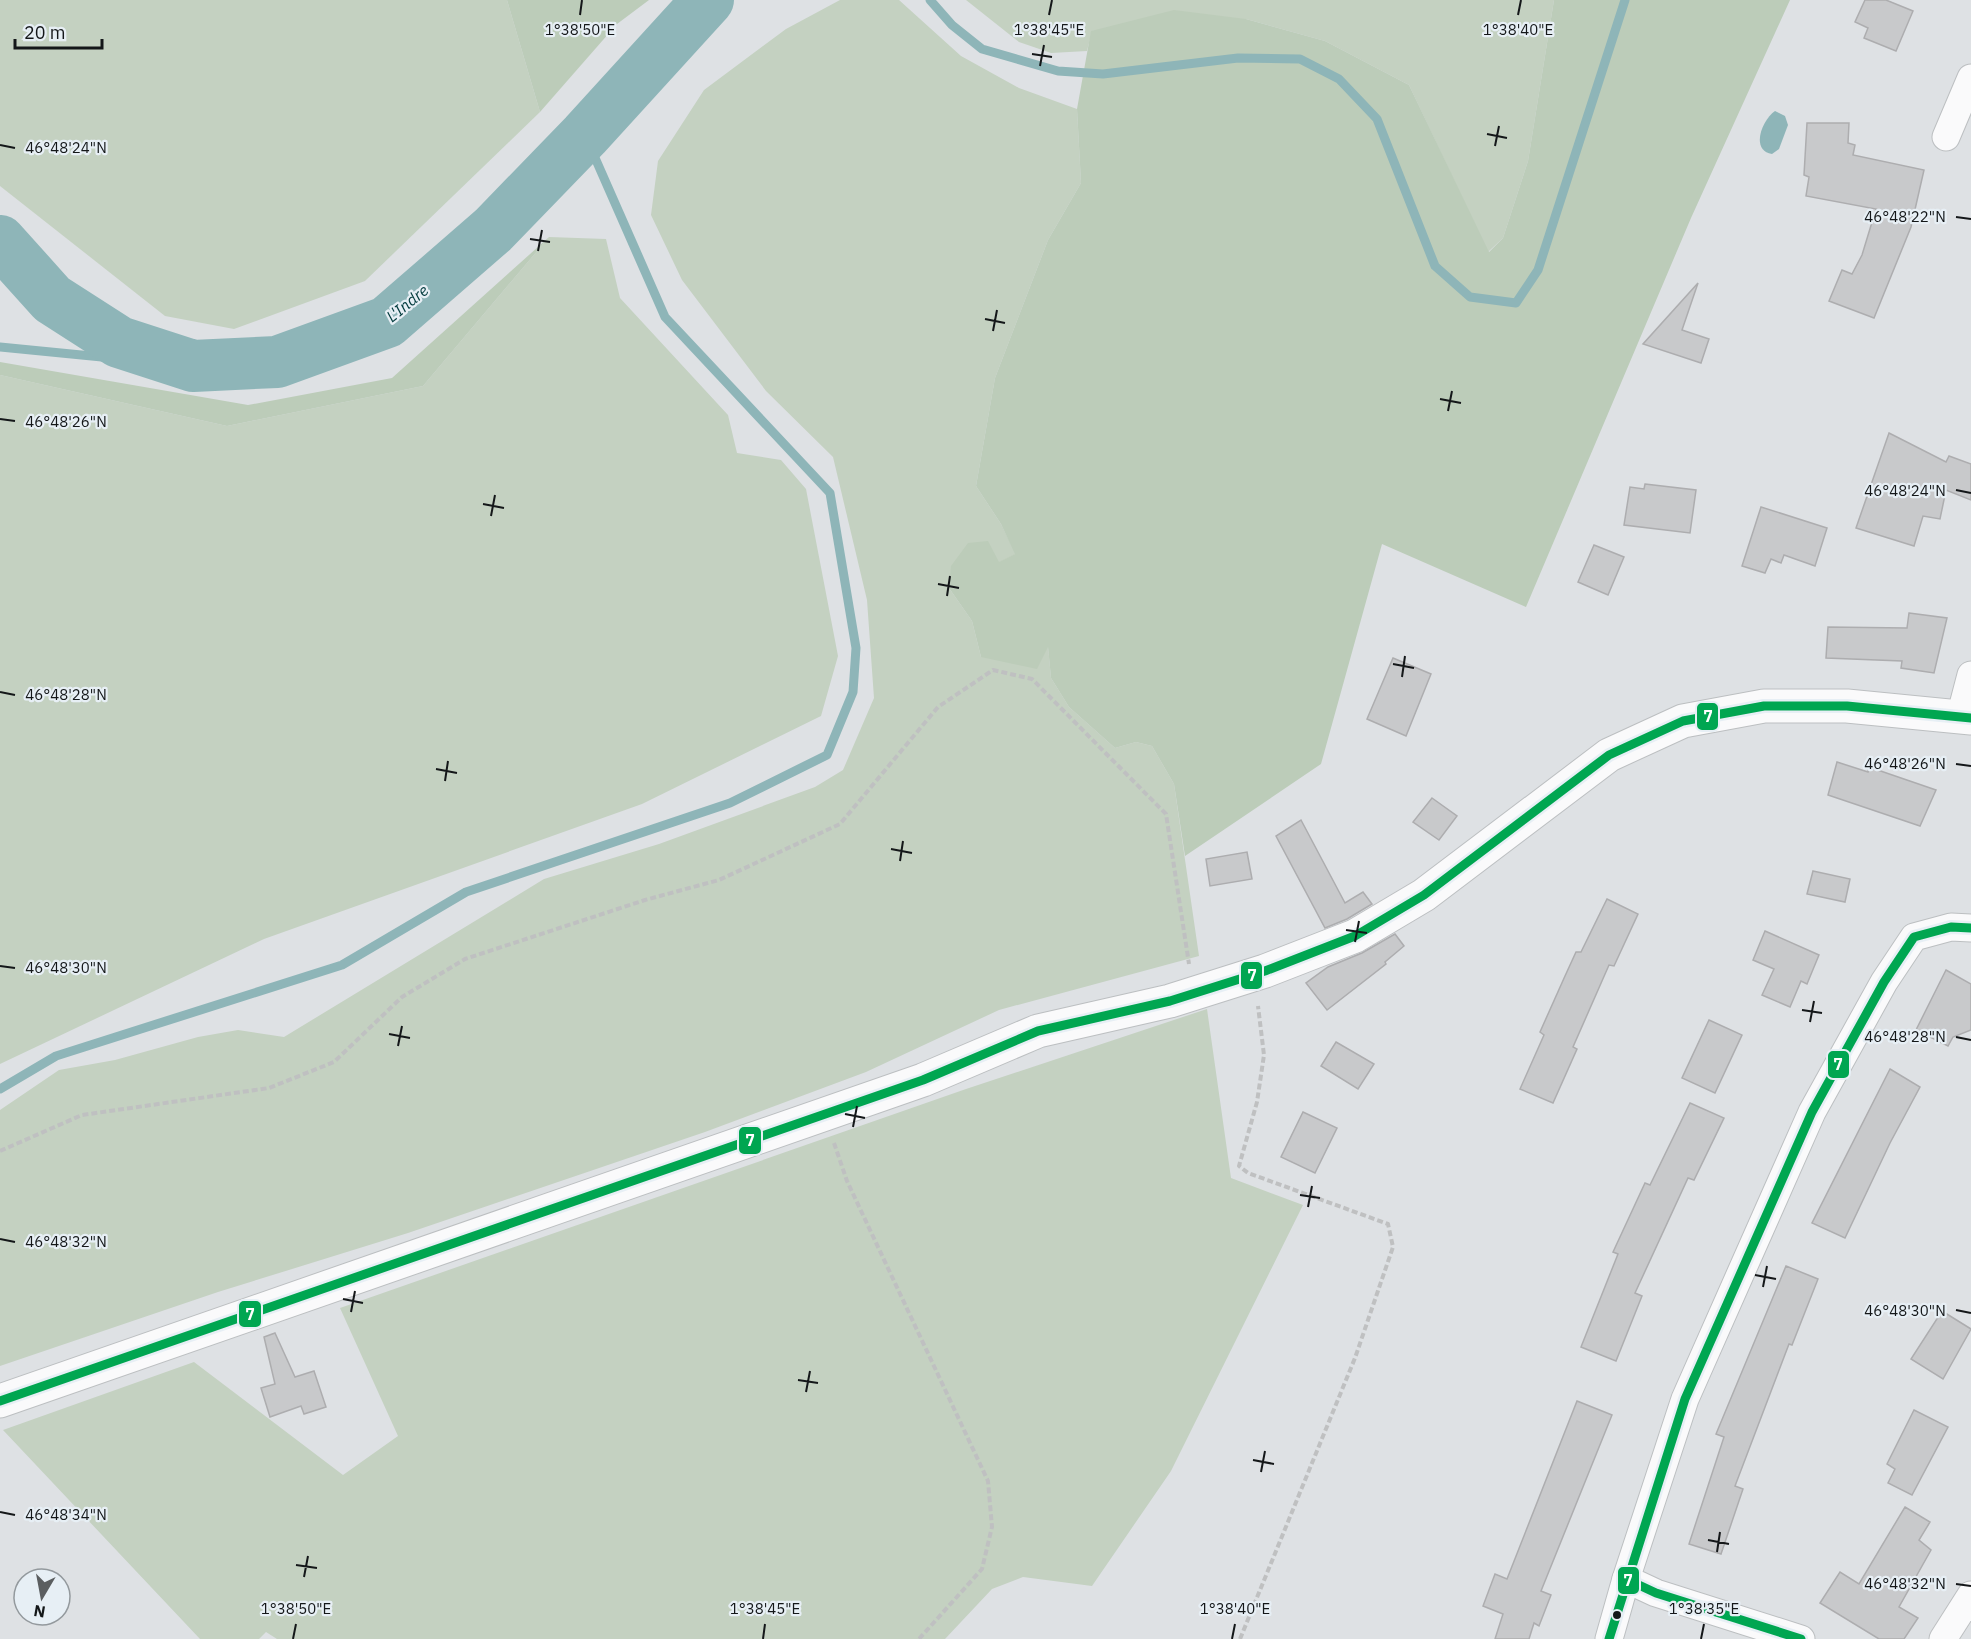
<svg xmlns="http://www.w3.org/2000/svg" width="1971" height="1639" font-family="'IBM Plex Sans',sans-serif">
<rect width="100%" height="100%" fill="#dee1e4"/>
<g fill="#c4d1c1">
<path d="M0 0H507L540 112 365 281 234 329 165 316 0 186Z"/>
<path d="M840 0H899L961 56 1019 88 1077 109 1081 183 1048 240 995 378 976 486 1001 524 1016 554 949 588 972 621 981 657 1048 646 1051 678 1069 707 1115 748 1136 742 1152 746 1174 784 1199 956 999 1010 866 1072 705 1132 408 1233 218 1292 0 1366V1110L59 1070 115 1060 198 1037 238 1030 284 1037 544 879 659 844 815 787 843 770 874 698 867 600 833 457 766 391 682 280 651 215 658 161 704 90 786 29Z"/>
<path d="M966 0H1554L1528 161 1503 238 1488 252 1409 85 1325 41 1246 19 1092 31 1087 51 1051 53 1019 42Z"/>
<path d="M549 237 606 239 620 298 728 415 737 453 781 460 806 489 838 656 821 716 642 804 264 939 0 1064V375L227 426 423 386Z"/>
<path d="M1207 1009 1231 1178 1303 1205 1171 1471 1092 1586 1023 1577 992 1589 945 1639H277L266 1632 259 1639H200L3 1430 194 1362 343 1475 398 1436 340 1308 966 1089Z"/>
</g>
<g fill="#bcccb9">
<path d="M507 0H649L617 24 540 112Z"/>
<path d="M1554 0H1790L1691 218 1526 607 1382 544 1321 764 1185 856 1174 784 1152 746 1136 742 1115 748 1069 707 1051 678 1048 647 1037 669 981 657 972 621 949 588 951 566 968 543 988 541 999 562 1015 554 1001 524 976 486 995 378 1048 240 1081 183 1077 109 1091 31 1174 10 1246 19 1325 41 1409 85 1489 252 1503 238 1528 161Z"/>
<path d="M549 237 423 386 227 426 0 375V362L248 405 392 378Z"/>
</g>
<path fill="#8eb5b8" d="M1775 111 1785 116 1788 125 1779 149 1772 154C1750 150 1762 120 1775 111Z"/>
<g fill="none" stroke-linecap="round" stroke-linejoin="round">
<g stroke="#8eb5b8" stroke-width="9">
<path d="M930 0 952 25 982 49 1058 71 1103 74 1238 58 1300 59 1339 79 1377 119 1435 266 1470 297 1516 303 1538 270 1625 0"/>
<path d="M0 347 193 366"/>
<path d="M0 1089 56 1056 342 965 466 892 730 803 827 755 853 692 856 648 830 493 665 317 585 135"/>
</g>
<path stroke="#8eb5b8" stroke-width="52" d="M0 241 52 299 119 342 193 366 277 362 387 322 493 230 585 135 708 0"/>
</g>
<g fill="#c8c9cb" stroke="#adadaf" stroke-width="1.5">
<path d="M1865 0H1886L1913 11 1896 51 1864 38 1868 28 1855 22Z"/>
<path d="M1807 123H1849L1848 143 1855 145 1853 155 1924 170 1911 227 1874 318 1829 301 1842 270 1852 274 1862 255 1876 209 1806 196 1809 177 1804 175Z"/>
<path d="M1698 283 1682 330 1709 339 1701 363 1643 344Z"/>
<path d="M1889 433 1946 462 1949 456 1971 464V500L1946 490 1940 519 1923 516 1914 546 1856 528Z"/>
<path d="M1645 484 1696 490 1690 533 1624 525 1630 487 1644 489Z"/>
<path d="M1761 507 1827 528 1815 566 1784 555 1781 563 1771 559 1765 573 1742 566Z"/>
<path d="M1594 545 1624 557 1608 595 1578 582Z"/>
<path d="M1909 613 1947 618 1934 673 1901 668 1902 661 1826 658 1828 627 1907 628Z"/>
<path d="M1393 658 1431 674 1406 736 1367 719Z"/>
<path d="M1837 762 1868 772 1869 767 1936 790 1920 826 1828 795Z"/>
<path d="M1432 798 1457 816 1439 840 1413 822Z"/>
<path d="M1301 820 1345 903 1363 892 1372 904 1347 919 1325 928 1276 836Z"/>
<path d="M1247 852 1252 879 1210 886 1206 859Z"/>
<path d="M1813 871 1850 879 1845 902 1807 894Z"/>
<path d="M1607 899 1638 914 1614 966 1609 965 1573 1047 1577 1049 1553 1103 1520 1089 1544 1035 1540 1032 1565 976 1576 952H1581Z"/>
<path d="M1765 931 1819 955 1807 984 1801 981 1790 1007 1762 995 1774 969 1753 960Z"/>
<path d="M1395 934 1404 946 1385 962 1386 964 1327 1010 1306 983 1328 967 1362 953Z"/>
<path d="M1946 970 1971 984V1030L1953 1037 1948 1046 1916 1030Z"/>
<path d="M1709 1020 1742 1035 1715 1093 1682 1078Z"/>
<path d="M1336 1042 1374 1064 1358 1089 1321 1066Z"/>
<path d="M1890 1069 1920 1087 1890 1143 1845 1238 1812 1223Z"/>
<path d="M1690 1103 1724 1118 1694 1180 1688 1178 1635 1293 1642 1296 1616 1361 1581 1347 1618 1254 1613 1252 1645 1183 1650 1185Z"/>
<path d="M1303 1112 1337 1128 1315 1173 1281 1157Z"/>
<path d="M1786 1266 1818 1279 1792 1345 1789 1344 1735 1486 1743 1489 1721 1554 1689 1544 1724 1437 1716 1434Z"/>
<path d="M1942 1311 1971 1329 1943 1379 1911 1359Z"/>
<path d="M275 1333 295 1377 314 1371 326 1407 304 1414 301 1406 270 1417 261 1388 275 1384 264 1337Z"/>
<path d="M1577 1401 1612 1415 1541 1591 1551 1595 1539 1626 1534 1623 1529 1639H1495L1503 1614 1483 1606 1495 1574 1507 1579Z"/>
<path d="M1914 1410 1948 1427 1912 1495 1888 1483 1895 1469 1887 1464Z"/>
<path d="M1905 1507 1930 1522 1919 1540 1931 1550 1899 1607 1918 1618 1904 1639H1879L1820 1603 1840 1572 1859 1584Z"/>
</g>
<g fill="none" stroke-linecap="round" stroke-linejoin="round">
<g stroke="#bcbfc1" stroke-width="29">
<g id="minor">
<path d="M1946 137 1971 78"/>
<path d="M1960 717 1971 675"/>
<path d="M1626 1579 1656 1593 1801 1639"/>
<path d="M1609 1639 1626 1579 1685 1399 1812 1112 1884 982 1914 937 1951 927 1971 928"/>
<path d="M1943 1639 1971 1595"/>
</g>
</g>
<g stroke="#bcbfc1" stroke-width="35">
<path id="tertiary" d="M0 1401 923 1080 1038 1031 1170 1001 1265 971 1355 936 1424 895 1609 755 1683 721 1764 706H1847L1971 718"/>
</g>
<g stroke="#bfc0c1" stroke-width="4" stroke-dasharray="6 3" stroke-linecap="butt">
<path d="M834 1143 847 1181 988 1481 992 1527 982 1569 919 1639"/>
<path d="M0 1151 82 1115 269 1088 334 1062 402 997 465 959 645 900 719 880 840 824 938 707 993 670 1032 679 1166 814 1189 964"/>
<path d="M1240 1639 1355 1358 1393 1247 1388 1224 1248 1173 1239 1166 1257 1102 1264 1055 1258 1006"/>
</g>
<use href="#minor" stroke="#fafafb" stroke-width="27"/>
<use href="#tertiary" stroke="#fafafb" stroke-width="33"/>
<g stroke="#e7eff5" stroke-width="14">
<g id="bus-1">
<path d="M0 1401 923 1080 1038 1031 1170 1001 1265 971 1355 936 1424 895 1609 755 1683 721 1764 706H1847L1971 718"/>
<path d="M1626 1579 1656 1593 1801 1639"/>
<path d="M1609 1639 1685 1399 1812 1112 1884 982 1914 937 1951 927 1971 928"/>
</g>
</g>
<use href="#bus-1" stroke="#00a651" stroke-width="9"/>
</g>
<path fill="none" stroke="#141719" stroke-width="2" d="M580 15 582 0M1049 15 1052 0M1518 15 1521 0M1032 54 1052 57M1040 66 1044 45M1487 134 1507 138M0 145 15 148M1495 146 1499 126M1956 217 1971 219M530 239 550 242M538 251 542 230M985 319 1005 323M993 331 997 310M1440 399 1461 403M1448 411 1452 391M0 419 15 421M1956 490 1971 493M483 504 504 508M491 516 495 495M938 584 959 588M947 596 950 576M1393 664 1414 668M1402 677 1405 656M0 692 15 695M1956 764 1971 766M436 769 457 773M445 781 448 761M891 849 912 853M900 861 903 841M1346 930 1367 933M1355 942 1359 921M0 966 15 968M1802 1010 1822 1013M1810 1022 1814 1001M389 1034 410 1038M1956 1037 1971 1040M398 1046 402 1026M845 1114 865 1118M853 1127 857 1106M1300 1195 1320 1198M1308 1207 1312 1186M0 1239 15 1242M1755 1275 1776 1279M1763 1287 1767 1266M343 1299 363 1303M1956 1310 1971 1313M351 1312 355 1291M798 1380 818 1383M806 1392 810 1371M1253 1460 1274 1464M1261 1472 1265 1451M0 1512 15 1515M1708 1540 1729 1544M1717 1552 1720 1532M296 1565 317 1568M304 1577 308 1556M1956 1584 1971 1586M293 1639 296 1624M763 1639 765 1624M1232 1639 1235 1624M1701 1639 1704 1624"/>
<circle fill="#141719" stroke="#e7eff5" stroke-width="2" cx="1617" cy="1615" r="5"/>
<g text-anchor="middle" dominant-baseline="central" stroke-width="4.5" stroke-linejoin="round" paint-order="stroke">
<g font-size="16" font-style="italic" fill="#013a3c" stroke="#e7eff5">
<text transform="translate(407 303) rotate(-39)">L'Indre</text>
</g>
</g>
<g font-size="15" text-anchor="middle" fill="#141719" stroke="#e7eff5" stroke-width="4.5" stroke-linejoin="round" paint-order="stroke">
<text x="580" y="35">1°38'50"E</text>
<text x="1049" y="35">1°38'45"E</text>
<text x="1518" y="35">1°38'40"E</text>
<text x="66" y="153">46°48'24"N</text>
<text x="1905" y="222">46°48'22"N</text>
<text x="66" y="427">46°48'26"N</text>
<text x="1905" y="496">46°48'24"N</text>
<text x="66" y="700">46°48'28"N</text>
<text x="1905" y="769">46°48'26"N</text>
<text x="66" y="973">46°48'30"N</text>
<text x="1905" y="1042">46°48'28"N</text>
<text x="66" y="1247">46°48'32"N</text>
<text x="1905" y="1316">46°48'30"N</text>
<text x="66" y="1520">46°48'34"N</text>
<text x="1905" y="1589">46°48'32"N</text>
<text x="296" y="1614">1°38'50"E</text>
<text x="765" y="1614">1°38'45"E</text>
<text x="1235" y="1614">1°38'40"E</text>
<text x="1704" y="1614">1°38'35"E</text>
</g>
<g stroke="#e7eff5" stroke-width="2">
<rect x="1696" y="702" width="23" height="29" rx="6" fill="#00a651"/>
<rect x="1240" y="961" width="23" height="29" rx="6" fill="#00a651"/>
<rect x="1827" y="1050" width="23" height="29" rx="6" fill="#00a651"/>
<rect x="738" y="1126" width="24" height="29" rx="6" fill="#00a651"/>
<rect x="238" y="1300" width="24" height="28" rx="6" fill="#00a651"/>
<rect x="1617" y="1566" width="23" height="29" rx="6" fill="#00a651"/>
</g>
<g font-size="16" text-anchor="middle" font-weight="bold" fill="#fff">
<text x="1708" y="722">7</text>
<text x="1252" y="981">7</text>
<text x="1838" y="1070">7</text>
<text x="750" y="1146">7</text>
<text x="250" y="1320">7</text>
<text x="1628" y="1586">7</text>
</g>
<g transform="translate(42 1597) rotate(190)"><circle r="28" fill="#e7eff5" stroke="#93999d" stroke-width="1.5"/>
<path d="M0-4.5L10 22L0 15L-10 22Z" fill="#5b5e60"/>
<text y="-9" font-size="16" font-weight="bold" text-anchor="middle" fill="#141719">N</text>
</g>
<path d="M15 39v9h87v-9" fill="none" stroke="#141719" stroke-width="3"/>
<text x="24" y="39" font-size="18" fill="#141719" stroke="#e7eff5" stroke-width="4.5" paint-order="stroke">20 m</text>
</svg>
